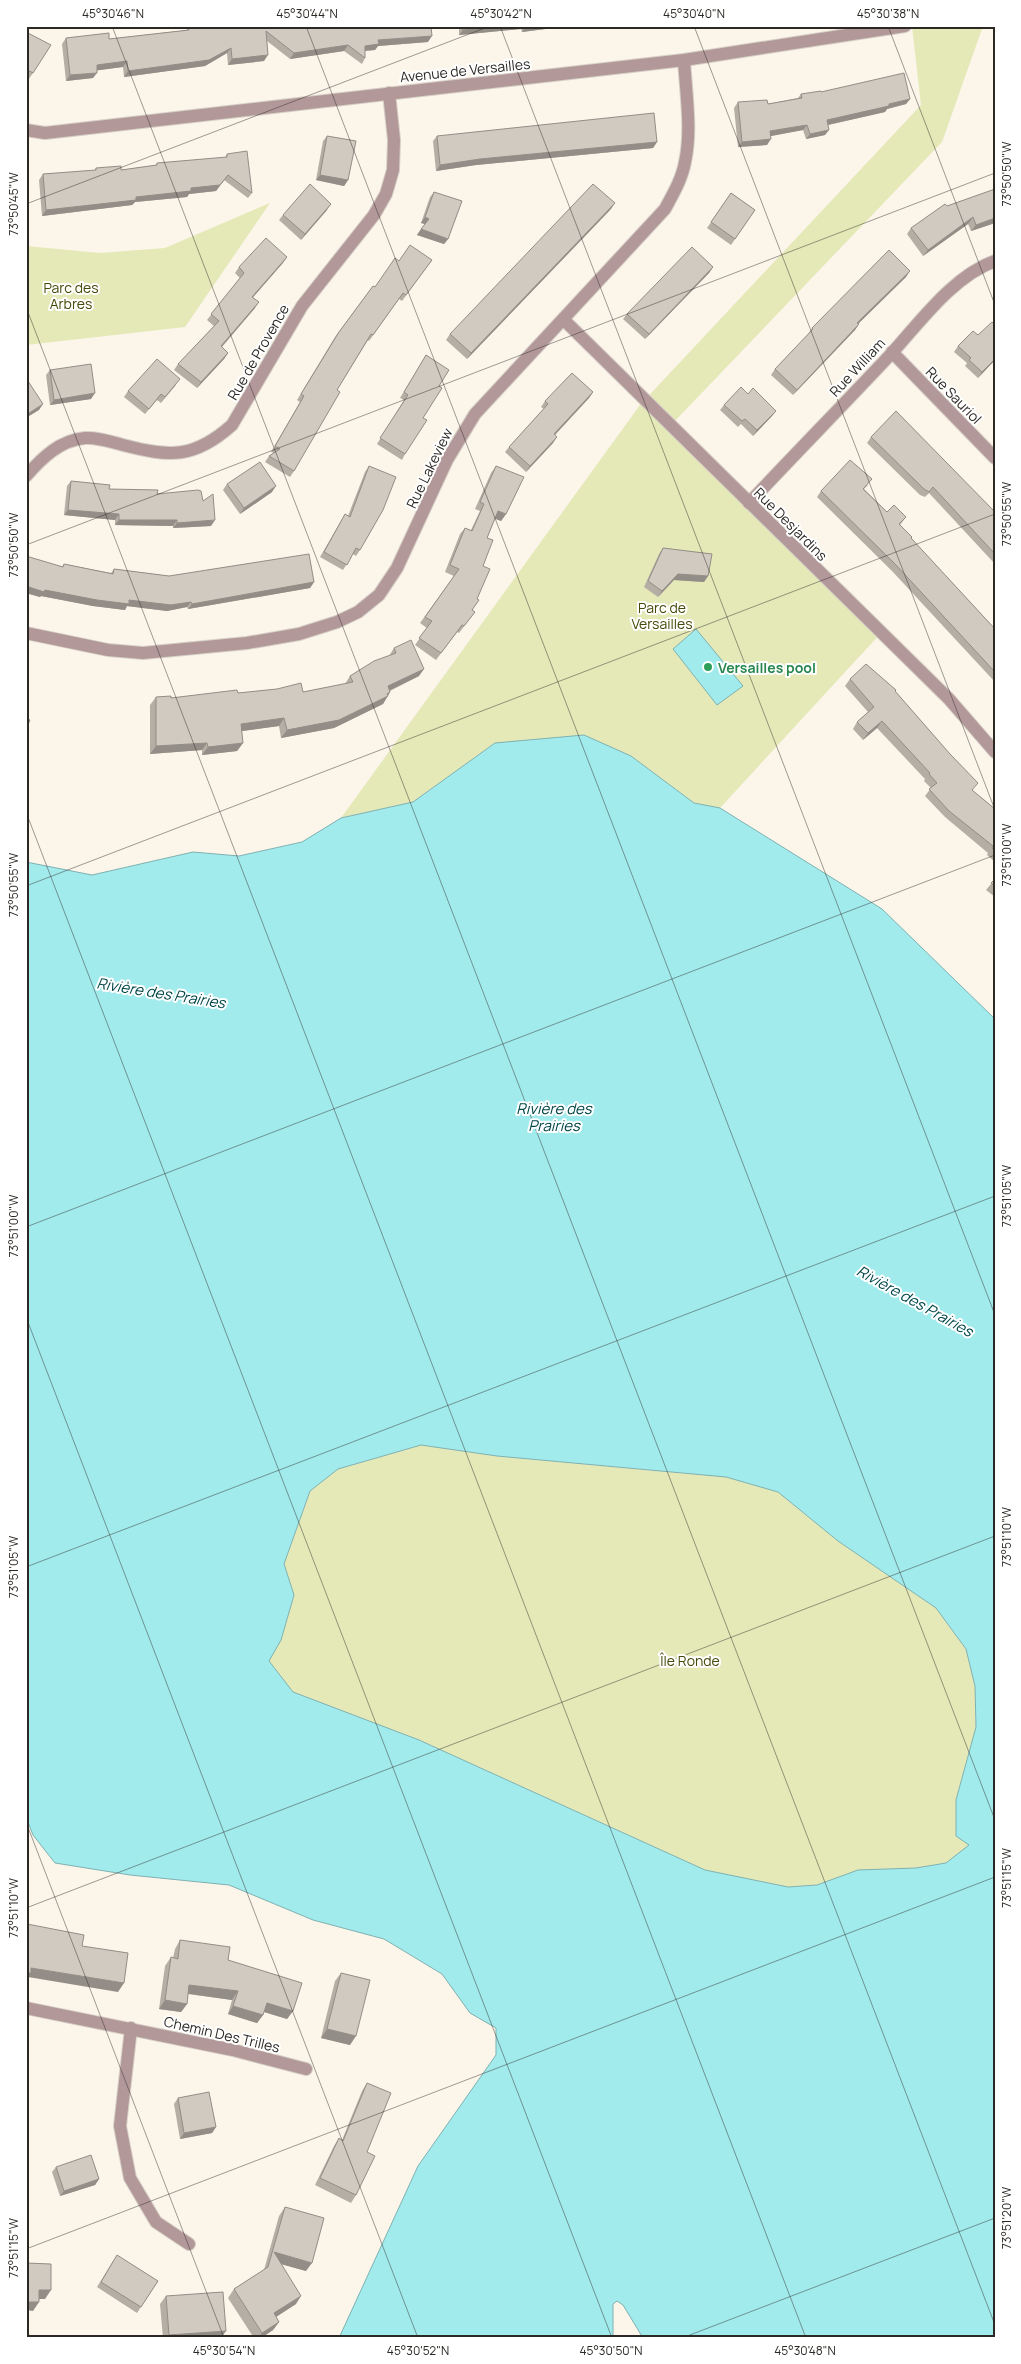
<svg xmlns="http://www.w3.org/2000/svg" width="1021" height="2364" font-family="Manrope,sans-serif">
<rect width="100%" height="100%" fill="#fbf5ea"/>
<g fill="#e4e9b7">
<path d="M912 26H983L942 142 671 425 881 633 720 808 694 803 631 756 495 743 413 802 341 818 640 405 921 105Z"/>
<path d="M270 203 185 327 26 345V246L100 253 165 248Z"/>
<path d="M421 1445 497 1456 726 1477 778 1492 838 1541 936 1608 966 1649 975 1686 976 1727 956 1800 970 1845 946 1863 916 1868 858 1870 817 1885 788 1887 705 1870 419 1740 292 1692 269 1661 281 1640 294 1595 284 1564 310 1491 338 1469Z"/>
</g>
<g fill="#a2ebed" stroke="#7fb1b1" fill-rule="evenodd">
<path d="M696 629 743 686 717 705 673 649Z"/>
<path d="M584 735 631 756 694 803 720 808 882 909 995 1019V2338H643L623 2305 617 2301 613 2304V2338H339L418 2166 496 2055V2028L470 2013 442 1974 384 1939 313 1920 229 1885 130 1875 55 1863 33 1835 26 1817V862L92 875 193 852 239 856 302 842 341 818 413 802 495 743ZM421 1445 497 1456 726 1477 778 1492 838 1541 936 1608 966 1649 975 1686 976 1727 956 1800V1836L969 1845 946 1863 916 1868 858 1870 817 1885 788 1887 705 1870 419 1740 293 1692 269 1661 281 1640 294 1595 284 1564 310 1491 338 1469Z"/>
</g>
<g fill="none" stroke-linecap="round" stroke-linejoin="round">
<g stroke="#d6d0c7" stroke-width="14">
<g id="minor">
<path d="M26 130 45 133 684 60 905 26"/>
<path d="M564 320 949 699 995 752"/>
<path d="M892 352 995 458"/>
<path d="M26 476C42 458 60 440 85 438 98 437 111 442 123 445 170 457 194 459 232 425L302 306 374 215 386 194 393 170 394 140 389 93"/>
<path d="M749 503C796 453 844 404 891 354 920 322 953 276 995 261"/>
<path d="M26 633 108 650 143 653 247 643 299 634 337 622 358 612 379 595 397 568 447 460 475 414 665 209C673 194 682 179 685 162 692 130 686 94 684 60"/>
<path d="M26 2008 233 2050 306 2069"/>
<path d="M131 2028 120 2126 130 2178 156 2222 189 2244"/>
</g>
</g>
<use href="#minor" stroke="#b39899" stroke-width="12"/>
</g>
<g fill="#b4aea5">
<path d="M205 26 428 42 378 46 375 50 365 51V58L362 64 344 51 290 59 267 41 264 61 228 65 227 53 205 66 124 77 123 67 97 70 93 78 66 81 62 44 66 38 109 39 187 30 188 28Z"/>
<path d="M459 26H562L561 27 522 32 521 29 459 35Z"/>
<path d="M26 32 33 73 28 80 26 79Z"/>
<path d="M821 92 910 99 906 104 887 109 885 112 828 125 825 135 806 139 803 130 770 136 767 145 738 147 734 108 738 102 768 104 798 98 801 94Z"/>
<path d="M327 136 348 180 344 186 316 180 323 141Z"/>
<path d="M437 136 657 142 653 148 476 165 436 171 433 141Z"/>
<path d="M227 154 252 193 248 198 224 180 216 191 189 194 187 197 135 202 132 205 42 216 39 180 43 174 94 171 96 168 121 170 156 165 157 163 225 158Z"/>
<path d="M995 189V223L971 231 968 224 923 256 907 234 911 228 947 206Z"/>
<path d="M434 192 448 239 444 244 417 235 425 224 421 223 430 197Z"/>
<path d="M731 193 755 210 731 245 707 228Z"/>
<path d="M611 209 467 359 446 340 450 334Z"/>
<path d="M327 210 301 240 279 220 283 215Z"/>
<path d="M287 257 253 297 255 308 222 347 228 353 224 359 197 388 174 370 178 364 214 326 207 320 240 278 235 273 239 267Z"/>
<path d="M432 260 402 301 399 299 369 341 368 340 337 390 294 471 290 477 265 462 269 456 274 453 271 452 300 402 297 400 335 337 373 286 375 287 399 261Z"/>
<path d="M713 267 709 273 645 339 623 319 627 314Z"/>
<path d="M906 277 858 323 859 324 855 330 793 395 771 375 775 369 809 334H808L812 328Z"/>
<path d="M958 346 995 360 978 378 965 366 967 363 954 352Z"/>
<path d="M426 355 439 386 402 460 377 444 404 400 400 398Z"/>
<path d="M50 370 91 399 50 405 46 375Z"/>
<path d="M176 385 161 403 157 400 145 414 124 397 128 391Z"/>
<path d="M593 392 589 398 555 435 553 443 526 472 505 452 509 447 544 409 541 407 545 401Z"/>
<path d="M748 394 776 411 772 416 753 436 741 424 738 427 720 410 724 405Z"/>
<path d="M871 437 995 512V564L929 493 925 497 920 495 867 443Z"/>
<path d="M369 466 360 550 356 556 353 554 343 570 320 557 345 514 348 516 365 472Z"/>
<path d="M496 466 506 514 501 521 495 518 487 538 483 566 472 610 475 612 459 633 457 632 436 660 415 645 427 628 420 623 454 576 445 572 460 534 465 528 471 530 480 511 475 509 491 473Z"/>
<path d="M71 481 109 489 157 494 203 501 211 526 173 528V526L115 525V520L64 515 67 486Z"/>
<path d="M227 484 272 492 240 514 223 490Z"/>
<path d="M868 485 864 489 887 512 906 517 900 525 911 539 995 629V682L892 571 817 497 821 491Z"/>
<path d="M663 548 708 576 704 582 674 580 658 597 644 587 659 554Z"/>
<path d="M64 564 111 573 114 569 169 576 314 582 310 588 188 609 187 607 167 611 127 606 125 610 93 606 41 596 40 597 26 593 62 567Z"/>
<path d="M394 648 419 676 390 691V692L383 704 334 728 281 738 279 726 241 731 243 743 237 751 202 755V750L150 754V705L156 697 171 698 238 693 303 692 345 684 350 676 389 656Z"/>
<path d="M850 679 895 691 973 791 995 809V862L987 855 988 853 945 817 925 796 931 788 924 781 925 779 877 728 863 740 853 729 857 722 868 712 845 686Z"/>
<path d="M995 879V897L986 890Z"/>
<path d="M180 1940 228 1960 293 2011 287 2019 264 2012 263 2015 257 2023 228 2014 232 2000 188 1994 187 2004 181 2012 159 2009 165 1966 171 1957 173 1958 175 1949Z"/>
<path d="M341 1973 350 2045 321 2038 335 1981Z"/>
<path d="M367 2083V2152L356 2195 351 2203 315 2185 334 2146 339 2138 342 2140 362 2091Z"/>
<path d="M178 2098 216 2127 212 2133 180 2139 174 2104Z"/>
<path d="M56 2167 99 2179 95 2185 60 2196 52 2172Z"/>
<path d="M285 2207 306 2271 281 2264 296 2304 276 2317 279 2322 273 2330 261 2338H254L228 2298 234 2289 264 2270 279 2216Z"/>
<path d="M113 2261 158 2281 137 2313 97 2287Z"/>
<path d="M166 2296 221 2338H163L160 2304Z"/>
</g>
<g fill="#928d86">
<path d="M496 26H523L521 29 459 35 463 30Z"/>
<path d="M526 26H562L561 27 522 32Z"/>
<path d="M432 36 428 42 378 46 375 50 361 51 365 46 378 40Z"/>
<path d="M348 45 344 51 290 59 294 53Z"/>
<path d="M231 48 227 53 205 66 124 77 128 71Z"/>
<path d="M268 55 264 61 228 65 232 59Z"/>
<path d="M127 61 123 67 93 71 97 65Z"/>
<path d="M97 73 93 78 66 81 70 75Z"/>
<path d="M910 99 906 104 887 109 885 112 823 126 827 120Z"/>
<path d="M807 125 803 130 766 137 770 131Z"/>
<path d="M829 130 825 135 806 139 810 134Z"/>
<path d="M771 139 767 145 738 147 742 142Z"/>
<path d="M657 142 653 148 476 165 436 171 440 165 480 159Z"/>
<path d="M228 175 216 191 189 194 187 197 135 202 132 205 42 216 46 210 191 188Z"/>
<path d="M320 175 348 180 344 186 316 180Z"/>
<path d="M615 203 611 209 467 359 471 353Z"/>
<path d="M331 204 327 210 301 240 305 234Z"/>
<path d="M425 217 429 219 425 224 421 223Z"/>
<path d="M973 217 968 224 923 256 928 250Z"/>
<path d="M995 218V223L971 231 976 225Z"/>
<path d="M421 229 448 239 444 244 417 235Z"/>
<path d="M287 257 283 263 248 303 252 297Z"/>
<path d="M713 267 709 273 645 339 649 334Z"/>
<path d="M910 271 906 277 854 328 857 323Z"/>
<path d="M259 302 255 308 217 352 221 346Z"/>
<path d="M859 324 855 330 793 395 797 390Z"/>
<path d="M228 353 224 359 197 388 201 382Z"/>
<path d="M995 359V360L978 378 982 372Z"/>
<path d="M593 392 589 398 550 440 554 434Z"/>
<path d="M95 393 91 399 50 405 54 400Z"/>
<path d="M43 404 39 410 26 418V415Z"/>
<path d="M776 411 772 416 753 436 757 430Z"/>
<path d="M557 437 553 443 526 472 530 466Z"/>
<path d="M276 486 272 492 240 514 244 508Z"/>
<path d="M68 510 119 514 115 520 64 515Z"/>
<path d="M498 511 506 514 501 521 493 518Z"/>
<path d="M119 520H177L173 526 115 525Z"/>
<path d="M215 520 211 526 173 528 177 523Z"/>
<path d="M678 574 708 576 704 582 674 580 658 597 662 591Z"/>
<path d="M314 582 310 588 188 609 192 604Z"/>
<path d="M26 586 45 590 129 600 191 602 187 607 167 611 127 606 125 610 93 606 41 596 40 597 26 593Z"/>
<path d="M424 669 419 676 382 694 388 686Z"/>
<path d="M390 692 383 704 334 728 281 738 287 730Z"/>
<path d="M284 718 279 726 235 732 241 724Z"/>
<path d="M882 721 877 728 863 740 868 733Z"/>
<path d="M207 743 202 750 150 754 156 746Z"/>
<path d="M243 743 237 751 202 755 208 747Z"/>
<path d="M31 1968 124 1983 118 1992 28 1977 26 1980V1973Z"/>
<path d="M189 1985 238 1991 232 2000 183 1993Z"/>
<path d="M165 2000 187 2004 181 2012 159 2009Z"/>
<path d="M267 2003 293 2011 287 2019 261 2011Z"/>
<path d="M233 2006 263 2015 257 2023 228 2014Z"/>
<path d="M327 2029 356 2036 350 2045 321 2038Z"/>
<path d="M216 2127 212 2133 180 2139 184 2133Z"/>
<path d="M99 2179 95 2185 60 2196 64 2191Z"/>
<path d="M274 2252 312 2263 306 2271 270 2261Z"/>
<path d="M39 2290H51L45 2299H33Z"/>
<path d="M301 2296 296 2304 268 2322 274 2313Z"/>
<path d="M26 2302H39L33 2311 26 2310Z"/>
<path d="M279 2322 273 2330 261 2338H258L262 2333Z"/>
<path d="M226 2331 221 2338H167L169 2335Z"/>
</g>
<g fill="#d1cac0" stroke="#928d86">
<path d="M205 26H431L432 36 378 40 379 44 365 46V58L348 45 294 53 266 31 268 55 232 59 231 48 209 60 128 71 127 61 97 65V73L70 75 66 38 109 33V39L189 30 188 28Z"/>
<path d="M463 26H496L463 30Z"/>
<path d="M26 32 51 45 33 73 26 69Z"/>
<path d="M904 73 910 99 889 104V106L827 120 829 130 810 134 807 125 770 131 771 139 742 142 738 102 767 100 768 104 802 98 801 94 821 91V92Z"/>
<path d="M654 113 657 142 480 159 440 165 437 136Z"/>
<path d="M327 136 356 141 348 180 320 175Z"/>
<path d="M247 151 252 193 228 175 220 185 191 188V191L136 197V200L46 210 43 174 96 170V168L121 166V170L157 165V163L227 157V154Z"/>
<path d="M310 184 331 204 305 234 283 215Z"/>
<path d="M593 184 615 203 471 353 450 334Z"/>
<path d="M995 189V218L976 225 973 217 928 250 911 228 945 204 947 206Z"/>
<path d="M434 192 462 201 448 239 421 229 429 219 425 217Z"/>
<path d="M731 193 755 210 735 239 711 222Z"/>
<path d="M266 238 287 257 252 297 259 302 221 346 228 353 201 382 178 364 219 321 211 314 244 273 239 267Z"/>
<path d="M410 245 432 260 406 295 403 293 373 335 371 334 337 390 340 392 294 471 269 456 280 449 275 446 304 396 301 394 339 332 373 286 375 287 395 258 399 261Z"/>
<path d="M692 247 713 267 649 334 627 314Z"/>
<path d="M889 250 910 271 857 323 859 324 797 390 775 369 813 329 812 328Z"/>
<path d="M992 322 995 325V359L982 372 969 360 971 358 958 346 973 331 978 335Z"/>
<path d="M426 355 449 370 439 386 442 388 423 418 427 420 405 454 380 438 408 395 404 392Z"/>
<path d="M157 359 180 379 165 397 161 394 149 409 128 391Z"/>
<path d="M91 364 95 393 54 400 50 370Z"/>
<path d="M572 373 593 392 554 434 557 437 530 466 509 447 548 404 545 401Z"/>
<path d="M26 378 43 404 26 415Z"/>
<path d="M741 387 748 394 753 388 776 411 757 430 745 419 742 421 724 405Z"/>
<path d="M896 411 995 512V554L933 487 929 492 924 489 871 437Z"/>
<path d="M850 460 872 479 863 489 887 512 894 505 906 517 899 524 912 537 911 538 995 629V672L896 565 821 491Z"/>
<path d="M260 462 276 486 244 508 227 484Z"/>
<path d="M369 466 396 477 383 510 360 550 356 548 347 565 324 552 345 514 350 517Z"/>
<path d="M496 466 524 477 506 514 498 511 487 538 493 540 483 566 490 569 477 599 479 600 472 610 475 612 464 626 462 625 441 653 419 638 432 621 425 617 459 569 450 565 465 528 472 531 484 504 480 502Z"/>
<path d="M71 481 110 485 109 489 158 490 157 494 198 490 201 491 203 501 213 494 215 520 177 523V520H119V514L68 510Z"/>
<path d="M663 548 712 554 708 576 678 574 662 591 648 581Z"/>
<path d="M309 554 314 582 192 604 191 602 171 605 129 600V604L97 600 45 590 44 592 26 586V556L63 567 64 564 113 574 114 569 169 576Z"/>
<path d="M411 640 424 669 388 686 390 692 387 694 388 696 339 720 287 730 284 718 241 724 243 743 208 747 207 743 156 746V697L171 696V698L237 690 238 693 277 689 301 683 303 692 353 682 350 676 374 661 396 653 394 648Z"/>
<path d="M866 664 896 690 895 691 950 754 978 783 972 790 995 809V850L992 848 993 846 949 811 929 789 937 783 929 774 930 773 882 721 868 733 857 722 874 707 850 679Z"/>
<path d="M26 718 30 720 26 729Z"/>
<path d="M995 879V886L991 883Z"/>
<path d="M27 1924 84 1935 82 1946 128 1953 124 1983 31 1968V1973H26V1925Z"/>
<path d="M180 1940 230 1947 228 1960 302 1983 293 2011 267 2003 263 2015 233 2006 238 1991 189 1985 187 2004 165 2000 171 1957 178 1959Z"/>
<path d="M341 1973 370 1980 356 2036 327 2029Z"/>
<path d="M367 2083 391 2093 367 2152 375 2156 356 2195 320 2178 339 2138 343 2141Z"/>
<path d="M209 2092 216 2127 184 2133 178 2098Z"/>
<path d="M91 2155 99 2179 64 2191 56 2167Z"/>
<path d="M285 2207 324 2218 312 2263 274 2252 301 2296 274 2313 279 2322 262 2333 234 2289 268 2267Z"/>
<path d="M117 2255 158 2281 141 2307 101 2282Z"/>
<path d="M26 2263 51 2264V2290H39V2302H26Z"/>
<path d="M223 2292 226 2331 169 2335 166 2296Z"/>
</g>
<path fill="none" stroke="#2c2925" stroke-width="1" stroke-opacity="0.45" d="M112 26 995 2325M306 26 995 1820M500 26 995 1315M694 26 995 810M888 26 995 305M26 204 490 26M26 307 806 2338M26 545 995 173M26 812 612 2338M26 886 995 514M26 1227 995 855M26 1317 418 2338M26 1567 995 1196M26 1822 224 2338M26 1908 995 1536M26 2249 995 1877M26 2327 30 2338M682 2338 995 2218"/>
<circle fill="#2e9e5b" stroke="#fff" stroke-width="2" cx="708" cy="667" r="5"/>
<g text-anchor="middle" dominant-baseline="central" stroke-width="4" stroke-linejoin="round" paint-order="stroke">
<g font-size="14" fill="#2c2925" stroke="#fff">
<text transform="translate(465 70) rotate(-6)">Avenue de Versailles</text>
<text transform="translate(258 352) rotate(-60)">Rue de Provence</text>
<text transform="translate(857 367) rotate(-47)">Rue William</text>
<text transform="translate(954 395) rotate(46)">Rue Sauriol</text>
<text transform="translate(429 468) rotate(-64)">Rue Lakeview</text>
<text transform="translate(791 524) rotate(45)">Rue Desjardins</text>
<text transform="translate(222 2034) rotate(13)">Chemin Des Trilles</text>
</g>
<g font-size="14" fill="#474a09" stroke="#fff">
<text x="71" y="287">Parc des<tspan x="71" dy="16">Arbres</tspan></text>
<text x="662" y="607">Parc de<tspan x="662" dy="16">Versailles</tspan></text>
<text x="690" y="1660">Île Ronde</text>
</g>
<g font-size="14" font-weight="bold" fill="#27864d" stroke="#fff" text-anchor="start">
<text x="718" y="667">Versailles pool</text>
</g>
<g font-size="15" font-style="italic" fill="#004648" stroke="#fff">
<text transform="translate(161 993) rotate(9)">Rivière des Prairies</text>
<text x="554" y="1108">Rivière des<tspan x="554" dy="17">Prairies</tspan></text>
<text transform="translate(915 1301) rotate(29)">Rivière des Prairies</text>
</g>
</g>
<rect width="1021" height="2364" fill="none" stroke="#ffffff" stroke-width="55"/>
<rect x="28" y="28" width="966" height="2308" fill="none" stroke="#2c2925" stroke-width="2"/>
<g font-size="12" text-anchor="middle" fill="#2c2925">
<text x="113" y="18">45°30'46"N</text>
<text x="307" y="18">45°30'44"N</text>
<text x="501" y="18">45°30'42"N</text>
<text x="694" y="18">45°30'40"N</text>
<text x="888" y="18">45°30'38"N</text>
<text transform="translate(1007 174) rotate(-90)" y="4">73°50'50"W</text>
<text transform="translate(14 204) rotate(-90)" y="4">73°50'45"W</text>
<text transform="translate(1007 514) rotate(-90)" y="4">73°50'55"W</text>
<text transform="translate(14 545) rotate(-90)" y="4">73°50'50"W</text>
<text transform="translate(1007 855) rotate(-90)" y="4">73°51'00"W</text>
<text transform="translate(14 885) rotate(-90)" y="4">73°50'55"W</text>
<text transform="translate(1007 1196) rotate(-90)" y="4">73°51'05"W</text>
<text transform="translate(14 1226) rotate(-90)" y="4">73°51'00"W</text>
<text transform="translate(1007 1537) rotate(-90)" y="4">73°51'10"W</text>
<text transform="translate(14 1567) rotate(-90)" y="4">73°51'05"W</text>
<text transform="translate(1007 1878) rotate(-90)" y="4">73°51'15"W</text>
<text transform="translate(14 1908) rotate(-90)" y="4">73°51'10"W</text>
<text transform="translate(1007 2218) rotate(-90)" y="4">73°51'20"W</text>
<text transform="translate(14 2248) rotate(-90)" y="4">73°51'15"W</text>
<text x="224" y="2355">45°30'54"N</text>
<text x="418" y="2355">45°30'52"N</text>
<text x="611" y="2355">45°30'50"N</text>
<text x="805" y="2355">45°30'48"N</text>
</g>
</svg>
